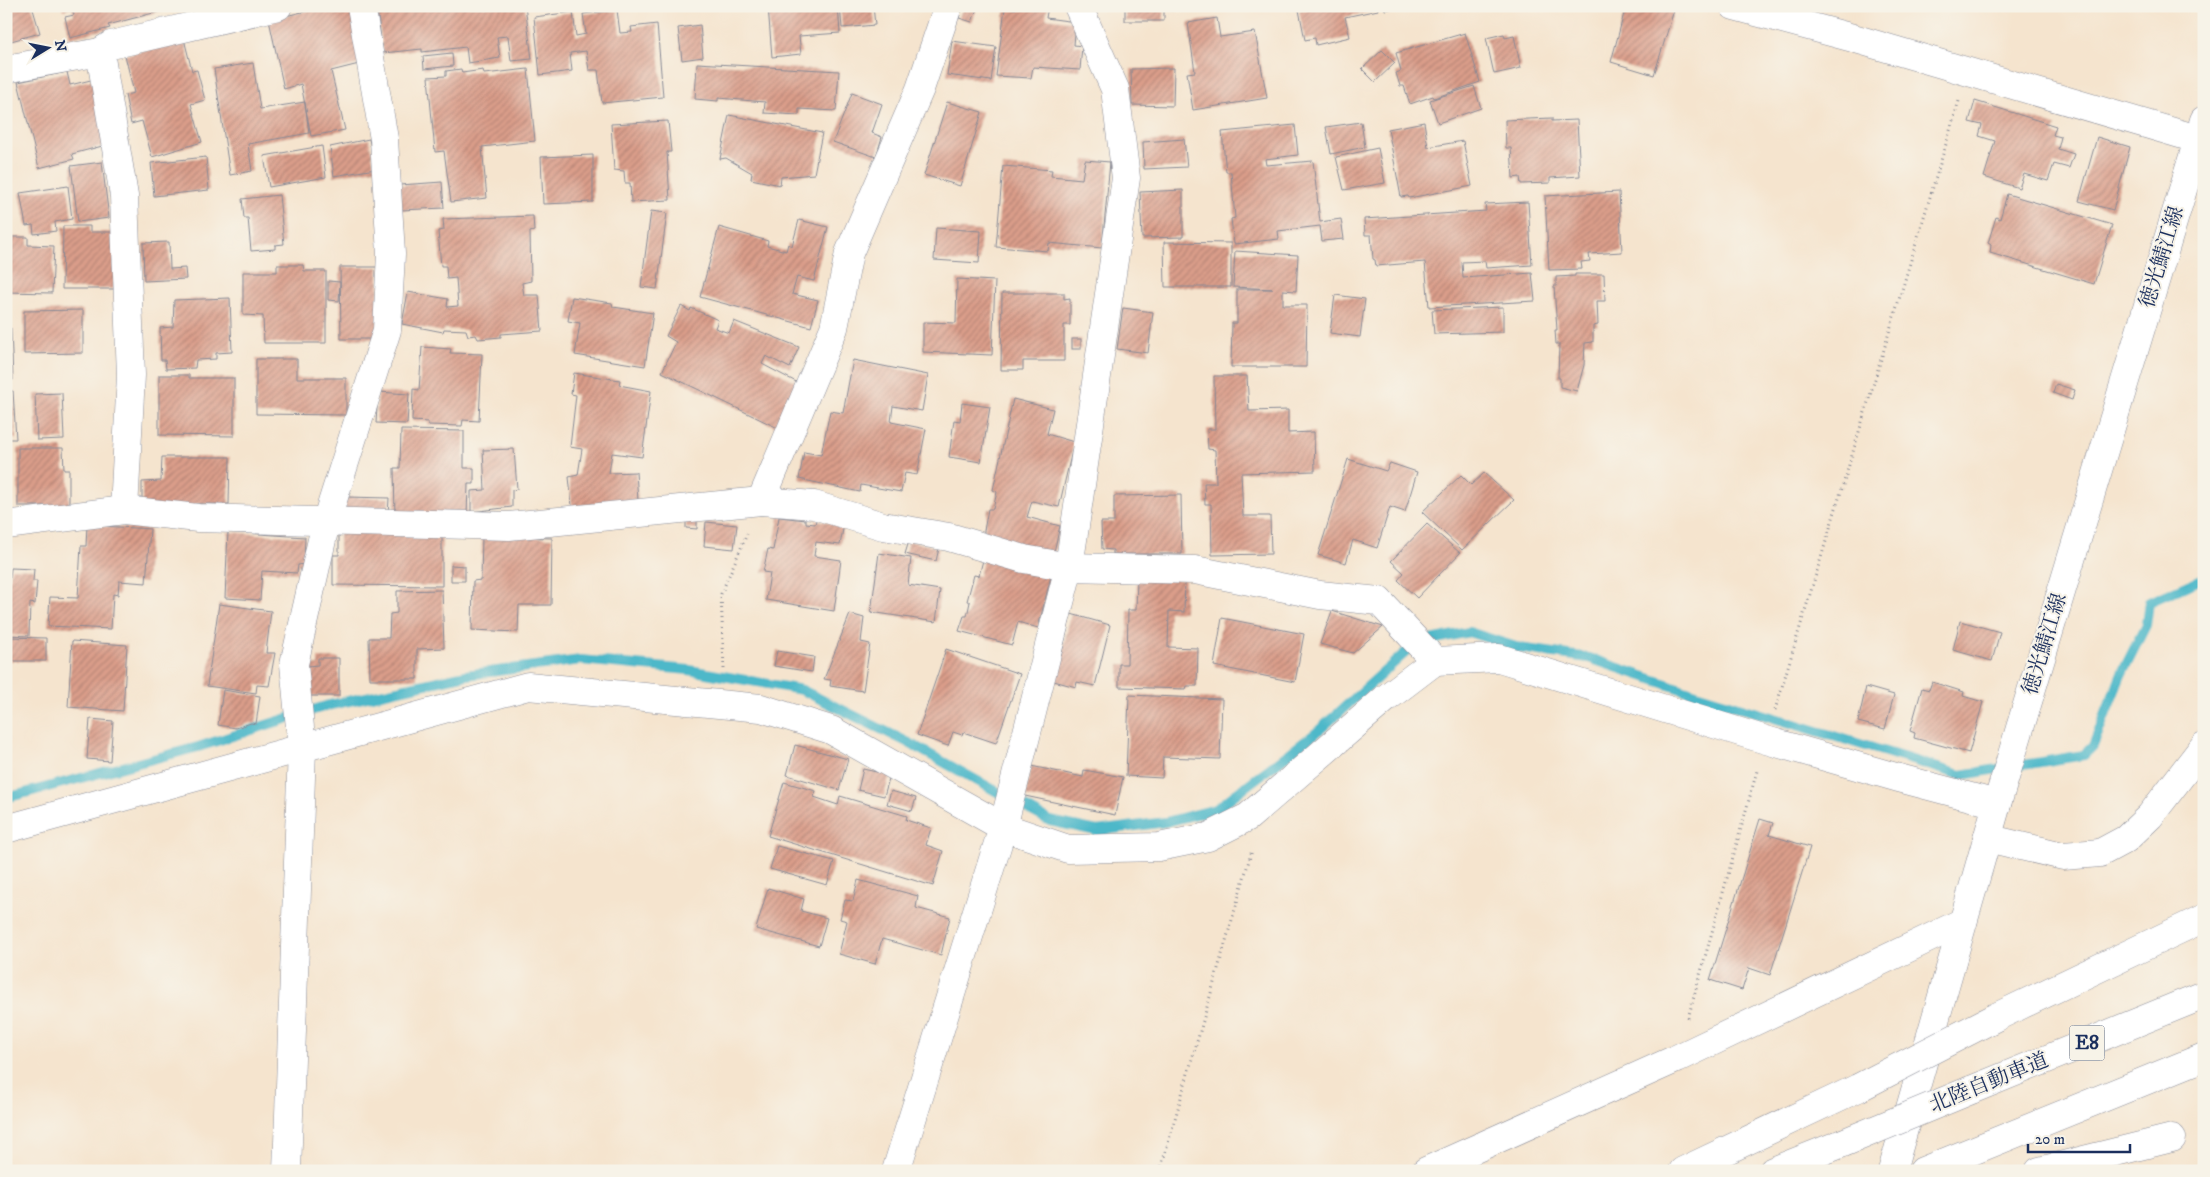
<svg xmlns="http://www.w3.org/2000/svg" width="2210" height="1177" font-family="'IM FELL DW Pica','Noto Serif JP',serif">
<defs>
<pattern id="building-hatch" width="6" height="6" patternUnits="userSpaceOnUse" patternTransform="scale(1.25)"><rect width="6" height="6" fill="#db9e8a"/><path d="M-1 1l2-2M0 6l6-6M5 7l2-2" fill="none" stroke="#b18174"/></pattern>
</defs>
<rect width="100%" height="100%" fill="#f7f3e8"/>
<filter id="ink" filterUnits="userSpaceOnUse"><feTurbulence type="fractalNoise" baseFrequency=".02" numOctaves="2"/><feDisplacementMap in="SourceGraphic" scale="10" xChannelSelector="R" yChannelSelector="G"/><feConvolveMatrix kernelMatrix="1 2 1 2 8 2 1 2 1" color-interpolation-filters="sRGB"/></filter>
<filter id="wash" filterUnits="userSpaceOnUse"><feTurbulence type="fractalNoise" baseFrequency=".0096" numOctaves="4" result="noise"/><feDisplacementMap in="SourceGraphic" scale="20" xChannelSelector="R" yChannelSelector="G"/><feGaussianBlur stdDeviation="1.12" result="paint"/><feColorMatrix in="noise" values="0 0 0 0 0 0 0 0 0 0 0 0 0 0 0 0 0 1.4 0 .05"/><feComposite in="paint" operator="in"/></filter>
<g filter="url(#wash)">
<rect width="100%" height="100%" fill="#f5e4ce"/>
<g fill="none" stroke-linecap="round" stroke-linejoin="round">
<path stroke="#4db8c9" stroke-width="10" d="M6 798 198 747 326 706 466 675 581 660 689 670 802 690 909 743 1050 821 1097 831 1166 822 1216 809 1316 733 1416 643 1469 632 1519 648 1589 658 1699 695 1961 775 2084 755 2093 746 2121 675 2146 625 2149 602 2204 578"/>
</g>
<g id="blocks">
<g fill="url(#building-hatch)">
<path d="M6 6H32L40 33 11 41 6 26Z"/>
<path d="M62 6H160L161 11 108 25 110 28 70 38 65 17 74 15 72 8 63 10Z"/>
<path d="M171 6H183L184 7 172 10Z"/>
<path d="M327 6H351L363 63 331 71 345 130 311 136 301 84 284 89 269 20Z"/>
<path d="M402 6H525L532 59 511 61 508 36 497 37 500 58 468 63 466 47 422 52V49L383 53 377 9Z"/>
<path d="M768 6H838L840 33 799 36 801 54 772 57Z"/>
<path d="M840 6H873L875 25 842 28Z"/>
<path d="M963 6H978L972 22 959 18Z"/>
<path d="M1016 6H1048L1046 18 1076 22 1074 45 1082 46 1080 70 1033 67 1031 78 996 76 1005 8 1016 9Z"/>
<path d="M1125 6H1198V10H1164V21H1125Z"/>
<path d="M1306 6H1377L1378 10 1345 17 1350 37 1316 45 1315 38 1305 40 1299 10 1307 9Z"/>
<path d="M1384 6H1399V7L1385 10Z"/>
<path d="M1626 6 1675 7 1654 75 1611 62Z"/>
<path d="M617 10 620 33 632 32 631 27 657 24 663 97 602 103 598 70H589L586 51 570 53 572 71 540 75 534 17 573 12 576 36 586 34 583 14Z"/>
<path d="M1217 18 1220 37 1255 32 1267 98 1193 110 1187 73 1195 72 1188 23Z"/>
<path d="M700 25 703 57 682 60 678 28Z"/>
<path d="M1465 33 1480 82 1434 98 1433 96 1410 104 1404 86H1400L1396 73 1401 71 1396 53Z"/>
<path d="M1504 34 1505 38 1514 36 1521 68 1494 74 1486 38Z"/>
<path d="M184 39 192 71 197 70 205 100 191 104 202 142 152 157 142 121 131 124 125 95 134 93 125 55Z"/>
<path d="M952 41 996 47 991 81 947 75Z"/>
<path d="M1382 50 1395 63 1375 82 1362 69Z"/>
<path d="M452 53 453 66 424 69 423 56Z"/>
<path d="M253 63 260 109 305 102 309 133 248 144 252 171 230 175 214 69Z"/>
<path d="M697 63 839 71 836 111 799 109V115L764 113 765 102 718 98V101L695 99Z"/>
<path d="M1174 68 1173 106 1132 105 1131 69Z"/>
<path d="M461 69 462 73 483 70 484 74 528 69 535 141 482 147 487 198 451 202 444 151 435 152 428 77 446 76V71Z"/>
<path d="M67 72 70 85 95 79 110 144 72 154 74 159 39 168 18 82Z"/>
<path d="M1474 86 1481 108 1438 123 1430 100Z"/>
<path d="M852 93 882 104 872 133 882 137 876 157 833 142Z"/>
<path d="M1975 101 2056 126 2053 135 2061 137 2058 149 2074 154 2069 168 2054 164 2048 181 2024 174 2019 188 1984 177 1995 141 1979 136 1982 125 1969 122Z"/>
<path d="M947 102 982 112 960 186 924 175Z"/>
<path d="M729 115 822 133 814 174 781 177 780 185 751 179 752 173 726 158 720 159Z"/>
<path d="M1552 118V121L1577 120 1580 176 1550 178V183L1521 184 1520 177 1513 178 1511 148H1506L1505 120Z"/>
<path d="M668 121 671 152H667L670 200 631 202 630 183H625L624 171 614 170 611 124Z"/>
<path d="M1361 122 1365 147 1331 154 1326 127Z"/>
<path d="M1424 122 1428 147 1463 141 1472 186 1409 198 1408 196 1401 197 1388 129Z"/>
<path d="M1295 125 1298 155 1265 159 1266 165 1313 161 1320 222 1341 219 1344 239 1322 241 1320 226 1278 231 1279 239 1234 244 1231 219 1235 218 1231 172H1226L1222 132Z"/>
<path d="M2097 137 2130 147 2113 210 2079 201Z"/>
<path d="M369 139 375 169 334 176 330 147Z"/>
<path d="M1184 139 1187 167 1144 169 1143 142Z"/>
<path d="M322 146 326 177 269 187 264 156Z"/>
<path d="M1378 148 1385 183 1344 190 1336 157Z"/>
<path d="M593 155V202L543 204 541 157Z"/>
<path d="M206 157 209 190 154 196 151 163Z"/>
<path d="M1085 160 1110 162 1102 248 1049 243 1048 251 996 247 1003 166 1052 170 1051 176 1082 179Z"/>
<path d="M102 162 109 218 78 222 71 166Z"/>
<path d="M442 182 444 208 401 210 400 185Z"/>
<path d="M68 186 72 219 55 222 56 231 34 234 33 225 26 226 20 193Z"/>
<path d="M1183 190V237L1142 238 1140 192Z"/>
<path d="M1619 192 1622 252 1589 254 1590 261 1581 262 1582 269 1549 270 1545 196Z"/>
<path d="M2007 194 2112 225 2094 284 1990 253 1991 245 1988 243 1996 217 2000 219Z"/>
<path d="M279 195 284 244 275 245V249L251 251 248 218H244L242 199Z"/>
<path d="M1528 202 1532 265 1486 268 1485 261 1462 262 1463 278 1532 273 1535 301 1429 307 1425 262 1376 266 1375 260 1373 259 1371 235H1365L1364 219 1486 211 1485 204Z"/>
<path d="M651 211 667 213 657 289 641 287Z"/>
<path d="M533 216 534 231 530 232 531 281 522 283 524 295H539L542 331 501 334V337L478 339 476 335 468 336 466 330 444 329 443 332 402 324 408 292 448 299 447 307 458 306 456 278 447 279 446 266H441L438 231 444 230 443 219Z"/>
<path d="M799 220 828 227 814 281 797 277 792 294 818 300 811 327 700 297 719 227 768 241 767 246 786 251 788 244 792 246Z"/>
<path d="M63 226H90V232H116L114 289H62Z"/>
<path d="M936 228 981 231 979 263 934 260Z"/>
<path d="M6 237H28V245L54 246 52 293 6 292Z"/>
<path d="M169 242 170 269 185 268 186 279 144 281 143 243Z"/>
<path d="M1164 242 1231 243V287H1165Z"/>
<path d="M1235 251 1298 255 1296 291 1283 290V305H1307L1306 367H1231L1232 323H1237V289H1273L1233 287Z"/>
<path d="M277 265H303L304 271H326V343H264L263 316 243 315V272H277Z"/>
<path d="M340 267H379L378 339H341Z"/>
<path d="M1575 274H1604L1605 301H1597L1598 325 1593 326V342L1585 343 1584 365 1577 391 1560 387V378H1558L1559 344H1556L1555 330H1557L1554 286H1556V277L1575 276Z"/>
<path d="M957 279 995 281 992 355 923 352V322L956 323Z"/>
<path d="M328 281 340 282 339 301 328 300Z"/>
<path d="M1002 293H1064V299L1070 298V325H1064V361H1023V370H1001Z"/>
<path d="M1335 295 1365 299 1360 337 1330 333Z"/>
<path d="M572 297 612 303 613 307 653 313 645 366 575 355 580 323 568 321Z"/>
<path d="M230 298 232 352 216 353V359L196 360 195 368 166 369 165 360H161L160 328 173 327 174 300Z"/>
<path d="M681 306 690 311 691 308 718 320 715 328 729 333 734 321 799 347 790 368 766 356 762 364 800 384 780 429 662 372 676 342 666 336Z"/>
<path d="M1503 307V332L1434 334 1432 310Z"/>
<path d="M1123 308 1153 312 1148 353 1117 349Z"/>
<path d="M83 310V353L24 354V311Z"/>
<path d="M11 328 13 380H6V329Z"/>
<rect x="1072" y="339" width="9" height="10"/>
<path d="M422 347 451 349 450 353 482 354 479 421 463 420 462 426 428 425V422L412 421 413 389 419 390Z"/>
<path d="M256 359H297V378H346V415L256 414Z"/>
<path d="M853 360 928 375 922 411 893 406 891 422 926 429 917 475 905 473 901 492 861 485 860 492 799 479 804 452 821 455 830 411 843 413Z"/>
<path d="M574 373 620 380 619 385 651 391 642 457 612 453 609 473 636 472 638 501 572 506 569 477 578 475 582 449 570 447 576 395 571 394Z"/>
<path d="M159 375H189V378H234V436L159 435Z"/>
<path d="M1214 376H1247L1249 411 1288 410V433L1314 432 1315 471 1241 473 1243 516H1270L1271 554 1212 555 1211 504H1205L1204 483H1216L1215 450 1208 449 1207 429H1215Z"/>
<path d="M2056 384 2075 390 2072 400 2053 393Z"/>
<path d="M6 391H13L16 439H6Z"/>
<path d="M378 392 409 394 407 424 376 423Z"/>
<path d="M62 393 64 439 37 440 35 394Z"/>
<path d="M1013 399 1053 409 1047 434 1074 442 1059 507 1032 501 1027 517 1060 526 1053 556 983 536 988 509H993L997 492 993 490Z"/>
<path d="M962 403 990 407 981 462 949 457 954 420 960 421Z"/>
<path d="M401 430 464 431V468H474V484H468L467 516 395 517 394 468H400Z"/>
<path d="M18 448H63L64 470H69V506H18Z"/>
<path d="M514 449 517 489 512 490V507L471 512V491L485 490 483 450Z"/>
<path d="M162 457H230L229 504H196V507H142V482L161 481Z"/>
<path d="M1348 459 1386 471 1390 463 1417 472 1405 512 1390 507 1377 548 1353 540 1346 563 1318 555Z"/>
<path d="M1484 473 1514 500 1462 550 1422 512 1461 475 1471 485Z"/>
<path d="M1181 495 1182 554H1113V550L1102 549 1101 522H1114V496Z"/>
<path d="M346 497 389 498 388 516 344 514Z"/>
<path d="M779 517 806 520V523L815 524 816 520 844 524 840 545 816 542 814 556 841 560 834 611 766 600 770 573 763 572 768 549 773 550Z"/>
<path d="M686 518H697V529L686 528Z"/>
<path d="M706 522 737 525 734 549 704 546Z"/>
<path d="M1427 524 1460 553 1417 598 1398 580 1404 573 1391 561Z"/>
<path d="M87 525 150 529 146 583 119 581 118 595 113 594 111 629 48 626 50 597 78 598 81 546H86Z"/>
<path d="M228 532 305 537 304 564 298 565 297 573 262 571 260 600 225 598Z"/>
<path d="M339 532 442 533V586L333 585V555H339Z"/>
<path d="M482 536 552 538 551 605H519L518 632 472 630 473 581 481 580Z"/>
<path d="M909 541 939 548 936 561 905 554Z"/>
<path d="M879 553 911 558 908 585 940 590 936 622 871 612Z"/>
<path d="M984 556 1051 576 1038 628 1018 622 1012 645 959 631 964 616H967L970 602 967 601 974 575 979 576Z"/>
<path d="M451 565 465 566V581H451Z"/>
<path d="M11 568 34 569 33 581H37L35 604 30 603 29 636 6 635 7 578H10Z"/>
<path d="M1137 579 1185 580 1184 612 1169 611 1168 647 1198 648 1197 686H1187L1186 689 1119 687V664H1127L1128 610H1136Z"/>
<path d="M442 590 444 648 417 649V679H370L369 638H389L390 614 397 613V591Z"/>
<path d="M219 604 271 611 266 653H275L269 686 257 685 256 693 207 686Z"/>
<path d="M1332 611 1383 627 1353 653 1320 644Z"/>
<path d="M850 614 864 618 861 642 870 644 863 691 830 686 831 680 824 679Z"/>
<path d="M1071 614 1110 625 1095 686 1077 682 1076 687 1050 680 1057 654 1061 656Z"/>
<path d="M1222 618 1304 634 1295 682 1214 666Z"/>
<path d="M1960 621 2000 632 1992 661 1953 650Z"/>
<path d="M6 637 46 638V661H6Z"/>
<path d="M72 641 127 645 123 711 68 707Z"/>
<path d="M946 649 1020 674 996 743 963 732 962 735 953 732 948 746 917 735Z"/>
<path d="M777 651 814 657 812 672 774 666Z"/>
<path d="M318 658H339V696H307V666L318 665Z"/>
<path d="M1932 682 1964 692 1963 696 1983 702 1969 753 1914 738 1915 733 1910 731 1922 688 1929 690Z"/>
<path d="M1866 687 1894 695 1885 729 1858 722Z"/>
<path d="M223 690 260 696 256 724 251 723 236 728 218 725Z"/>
<path d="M1129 695 1222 699 1220 759 1163 757 1162 778 1126 776Z"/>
<path d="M90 719 113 721 110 761 87 759Z"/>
<path d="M795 745 848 759 839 790 787 775Z"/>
<path d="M1031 766 1083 777 1084 770 1123 777 1115 815 1025 796Z"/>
<path d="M863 769 890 775 884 796 858 790Z"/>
<path d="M784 782 816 791 814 797 838 805 840 796 907 816 906 820 931 828 926 845 943 851 933 886 768 836Z"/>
<path d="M891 791 916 798 912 811 887 804Z"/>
<path d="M1760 819 1773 823 1769 835 1810 847 1770 975 1749 968 1742 990 1710 980Z"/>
<path d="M777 846 834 861 827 885 770 869Z"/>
<path d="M858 880 918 896 916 908 950 917 941 955 882 939 875 964 839 954 847 921 840 919 845 900 853 901Z"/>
<path d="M768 888 804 899 801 911 827 918 819 946 756 929Z"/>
</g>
</g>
</g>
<g filter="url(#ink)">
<use href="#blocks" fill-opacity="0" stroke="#888a96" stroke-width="1"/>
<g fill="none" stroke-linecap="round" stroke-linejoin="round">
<g stroke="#888a96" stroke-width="29">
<g id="minor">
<path d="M1734 6 1853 38 2204 141"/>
<path d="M100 52 124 196 131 375 124 510"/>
<path d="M6 69 100 52 111 45 278 6"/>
<path d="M761 501 834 328 849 253 920 89 948 6"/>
<path d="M6 525 124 510 198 518 509 526 761 501 814 505 883 526 949 537 1024 559 1069 567 1195 570 1320 595 1379 601 1435 661 1499 658 1766 740 1899 778 1997 804"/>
<path d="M6 829 528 686 761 708 831 730 1003 827 1068 849 1159 847 1208 837 1248 817 1385 699 1435 661"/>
<path d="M1987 838 2063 856 2100 853 2126 839 2150 816 2204 746"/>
<path d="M287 1171 302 749 294 664 326 522 387 330 391 254 384 139 361 6"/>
<path d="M896 1171 1003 827 1069 567 1126 178 1115 89 1078 6"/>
<path d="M1426 1171 1676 1059 1963 922"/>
</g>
</g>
<g stroke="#888a96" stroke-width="29">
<path id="major" d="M1892 1171 1997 804 2204 120"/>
</g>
<g stroke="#888a96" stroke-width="29">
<g id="highway">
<path d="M1996 1017 2204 918"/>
<path d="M1971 1090 2204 995"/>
<path d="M1683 1171 1858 1088"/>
<path d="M1773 1171 1843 1143"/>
<path d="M1923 1171 2204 1057"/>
<path d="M2039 1171 2172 1138"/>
</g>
</g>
<g stroke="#888a96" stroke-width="3" stroke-dasharray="1 4" stroke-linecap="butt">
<path d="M724 669 721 594 747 534"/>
<path d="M1775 710 1959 101"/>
<path d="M1688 1018 1757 771"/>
<path d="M6 1168 14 1171"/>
<path d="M1160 1171 1252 850"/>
</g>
<use href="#minor" stroke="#fff" stroke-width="28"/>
<use href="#major" stroke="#fff" stroke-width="28"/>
<use href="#highway" stroke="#fff" stroke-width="28"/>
<g stroke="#888a96" stroke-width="29" stroke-linecap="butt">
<g id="highway-bridge">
<path d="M1858 1088 1996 1017"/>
<path d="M1843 1143 1971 1090"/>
</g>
</g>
<use href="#highway-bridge" stroke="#fff" stroke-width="28"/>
</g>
</g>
<g text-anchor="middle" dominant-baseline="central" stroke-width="4" stroke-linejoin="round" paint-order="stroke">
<rect fill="#f7f3e8" stroke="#5d6a87" stroke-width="1" x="2069.5" y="1025.5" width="35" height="35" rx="4"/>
<g font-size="20" font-weight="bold" fill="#1b2f5e">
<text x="2087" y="1043">E8</text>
</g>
<g font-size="21" fill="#1b2f5e" stroke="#f7f3e8">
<text transform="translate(2162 257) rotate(-73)">徳光鯖江線</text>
<text transform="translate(2045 644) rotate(-73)">徳光鯖江線</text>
<text transform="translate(1989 1083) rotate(-22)">北陸自動車道</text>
</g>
</g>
<rect width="2210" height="1177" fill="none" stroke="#f7f3e8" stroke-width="25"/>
<g transform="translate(48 48) rotate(80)" stroke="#f7f3e8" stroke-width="4" paint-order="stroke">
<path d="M0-4L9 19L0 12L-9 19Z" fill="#1b2f5e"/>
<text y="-8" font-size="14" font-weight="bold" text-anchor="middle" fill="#1b2f5e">N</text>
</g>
<path d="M2028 1144v8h102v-8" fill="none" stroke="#1b2f5e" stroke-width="2.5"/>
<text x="2035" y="1144" font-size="15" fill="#1b2f5e" stroke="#f7f3e8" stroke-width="4" paint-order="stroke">20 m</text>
</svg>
